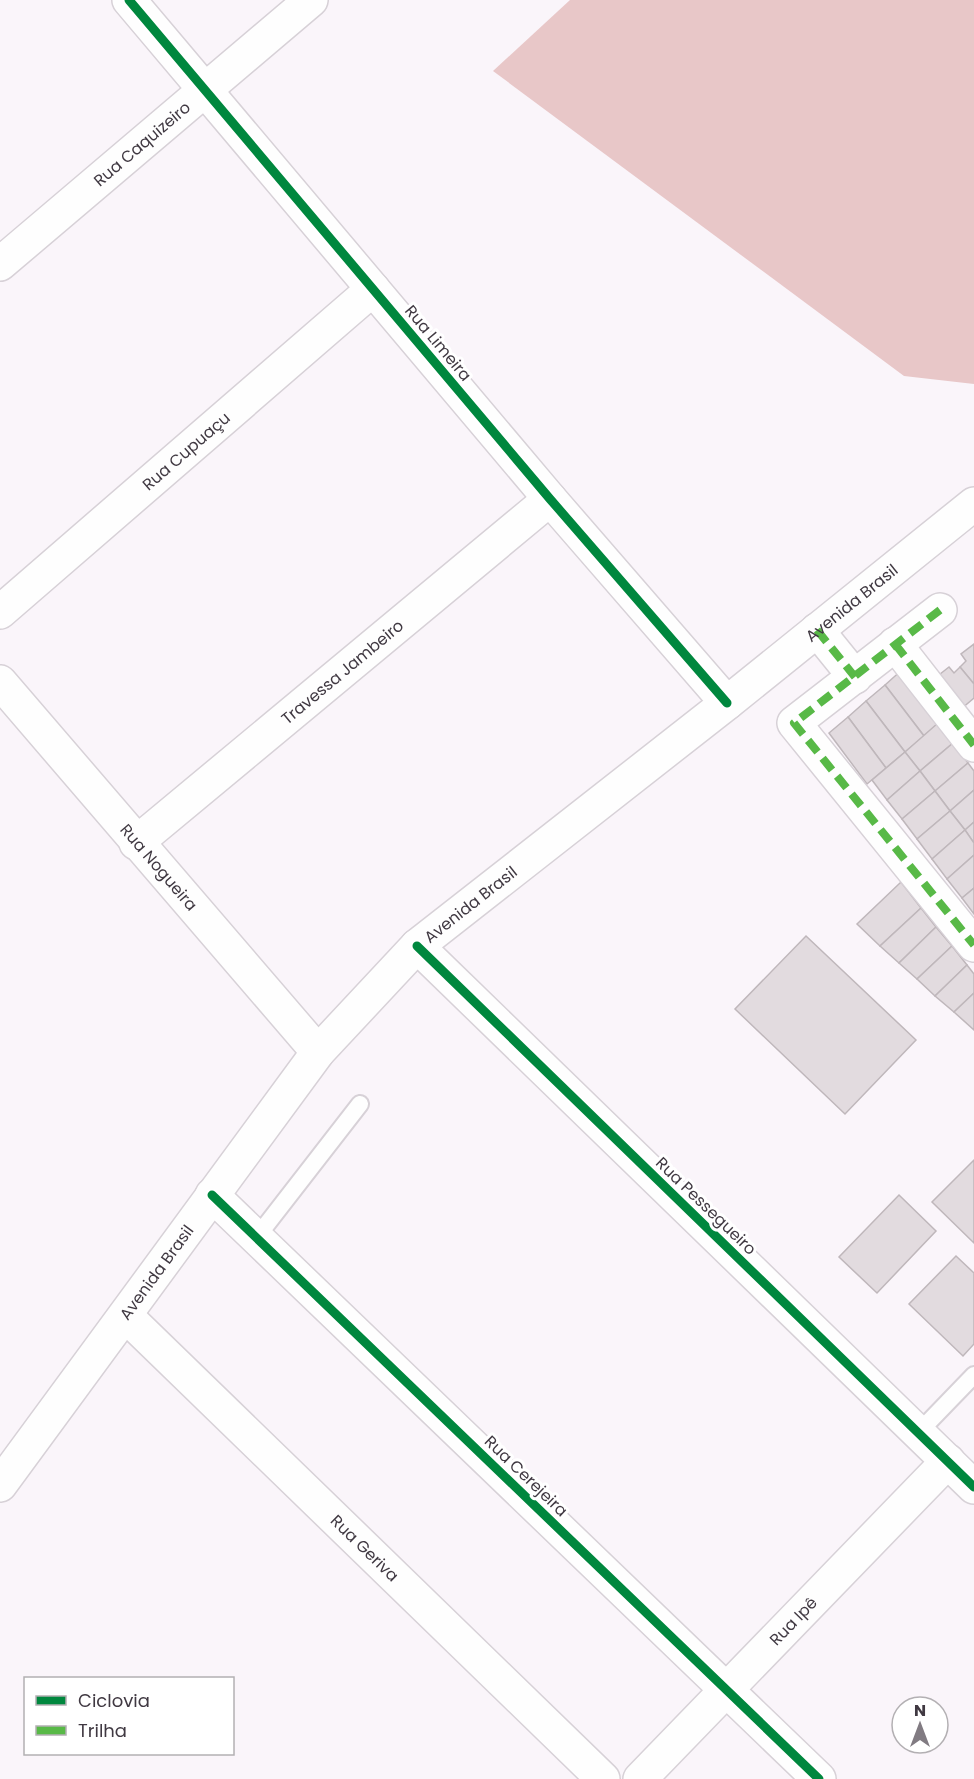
<svg xmlns="http://www.w3.org/2000/svg" width="974" height="1779" font-family="Poppins,sans-serif">
<rect width="100%" height="100%" fill="#faf5fa"/>
<path fill="#e8c7c8" d="M570 0H974V384L904 376 493 71Z"/>
<g fill="#e2dbdf" stroke="#bfb7bb" stroke-width="1.5">
<path d="M974 644V684L960 667 966 661 961 654Z"/>
<path d="M949 667 954 673 960 667 974 684V698L961 709 935 678Z"/>
<path d="M904 668 942 720 924 736 885 685Z"/>
<path d="M885 685 924 736 905 752 866 701Z"/>
<path d="M866 701 905 752 886 768 848 717Z"/>
<path d="M848 717 886 768 867 784 829 733Z"/>
<path d="M938 723 953 743 920 771 905 752Z"/>
<path d="M953 743 968 763 935 791 920 771Z"/>
<path d="M905 752 920 771 887 800 872 780Z"/>
<path d="M968 763 974 771V790L950 811 935 791Z"/>
<path d="M920 771 935 791 902 819 887 800Z"/>
<path d="M974 790V822L965 830 950 811Z"/>
<path d="M935 791 950 811 917 839 902 819Z"/>
<path d="M950 811 965 830 932 859 917 839Z"/>
<path d="M974 822V843L965 830Z"/>
<path d="M965 830 974 843V855L947 879 932 859Z"/>
<path d="M974 855V888L962 898 947 879Z"/>
<path d="M901 882 921 908 880 946 857 924Z"/>
<path d="M974 888V914L962 898Z"/>
<path d="M921 908 936 927 899 963 880 946Z"/>
<path d="M936 927 952 946 917 979 899 963Z"/>
<path d="M806 936 916 1040 845 1114 735 1009Z"/>
<path d="M952 946 967 965 935 996 917 979Z"/>
<path d="M967 965 974 974V993L954 1012 935 996Z"/>
<path d="M974 993V1030L954 1012Z"/>
<path d="M974 1160V1243L932 1202Z"/>
<path d="M899 1195 936 1231 877 1293 839 1257Z"/>
<path d="M956 1256 974 1273V1344L963 1356 909 1304Z"/>
</g>
<g fill="none" stroke-linecap="round" stroke-linejoin="round">
<g stroke="#d7d1d7" stroke-width="20">
<g id="lane">
<path d="M256 1238 360 1104"/>
<path d="M918 1433 974 1375"/>
</g>
</g>
<g stroke="#d7d1d7" stroke-width="36">
<g id="street">
<path id="s1" d="M0 264 311 0"/>
<path d="M940 610 794 723 974 945"/>
<path id="s2" d="M0 612 373 289"/>
<path d="M817 630 855 677"/>
<path d="M895 644 974 745"/>
<path id="s3" d="M0 682 318 1052"/>
<path id="s4" d="M136 843 550 499"/>
<path d="M417 946 974 1487"/>
<path d="M212 1195 819 1779"/>
<path id="s5" d="M126 1316 603 1779"/>
<path id="s6" d="M640 1779 948 1461"/>
</g>
</g>
<g stroke="#d7d1d7" stroke-width="36">
<g id="secondary">
<path d="M129 0 550 499 727 703"/>
<path id="s7" d="M0 1485 318 1052 417 946 727 703 974 504"/>
</g>
</g>
<use href="#lane" stroke="#fefefe" stroke-width="16"/>
<use href="#street" stroke="#fefefe" stroke-width="33"/>
<use href="#secondary" stroke="#fefefe" stroke-width="33"/>
<g stroke="#58b947" stroke-width="8" stroke-dasharray="15 8" stroke-linecap="butt">
<path d="M940 610 794 723 974 945"/>
<path d="M817 630 855 677"/>
<path d="M895 644 974 745"/>
</g>
<g stroke="#fff" stroke-width="13">
<g id="cycleway">
<path d="M129 0 550 499 727 703"/>
<path d="M417 946 974 1487"/>
<path d="M212 1195 819 1779"/>
</g>
</g>
<use href="#cycleway" stroke="#00873e" stroke-width="9"/>
</g>
<g text-anchor="middle" dominant-baseline="central" stroke-width="6" stroke-linejoin="round" paint-order="stroke">
<g font-size="16" fill="#403942" stroke="#fff">
<text stroke="none"><textPath href="#s1" startOffset="186">Rua Caquizeiro</textPath></text>
<text transform="translate(438 343) rotate(50)">Rua Limeira</text>
<text stroke="none"><textPath href="#s2" startOffset="246">Rua Cupuaçu</textPath></text>
<text stroke="none"><textPath href="#s7" startOffset="1236">Avenida Brasil</textPath></text>
<text stroke="none"><textPath href="#s4" startOffset="268">Travessa Jambeiro</textPath></text>
<text stroke="none"><textPath href="#s3" startOffset="244">Rua Nogueira</textPath></text>
<text stroke="none"><textPath href="#s7" startOffset="750">Avenida Brasil</textPath></text>
<text transform="translate(706 1206) rotate(44)">Rua Pessegueiro</text>
<text stroke="none"><textPath href="#s7" startOffset="264">Avenida Brasil</textPath></text>
<text transform="translate(526 1476) rotate(44)">Rua Cerejeira</text>
<text stroke="none"><textPath href="#s5" startOffset="333">Rua Geriva</textPath></text>
<text stroke="none"><textPath href="#s6" startOffset="220">Rua Ipê</textPath></text>
</g>
</g>
<rect x="24" y="1677" width="210" height="78" fill="#ffffff" stroke="#b3b0b3" stroke-width="1.5"/>
<rect x="36" y="1696" width="30" height="9" fill="#00873e" stroke="#b3b0b3" stroke-width="1.5"/>
<text x="78" y="1707" font-size="18" fill="#403942">Ciclovia</text>
<rect x="36" y="1726" width="30" height="9" fill="#58b947" stroke="#b3b0b3" stroke-width="1.5"/>
<text x="78" y="1737" font-size="18" fill="#403942">Trilha</text>
<g transform="translate(920 1725)"><circle r="28" fill="#ffffff" stroke="#b3b0b3" stroke-width="1.5"/>
<path d="M0-4.5L10 22L0 15L-10 22Z" fill="#817b82"/>
<text y="-9" font-size="16" font-weight="bold" text-anchor="middle" fill="#403942">N</text>
</g>
</svg>
